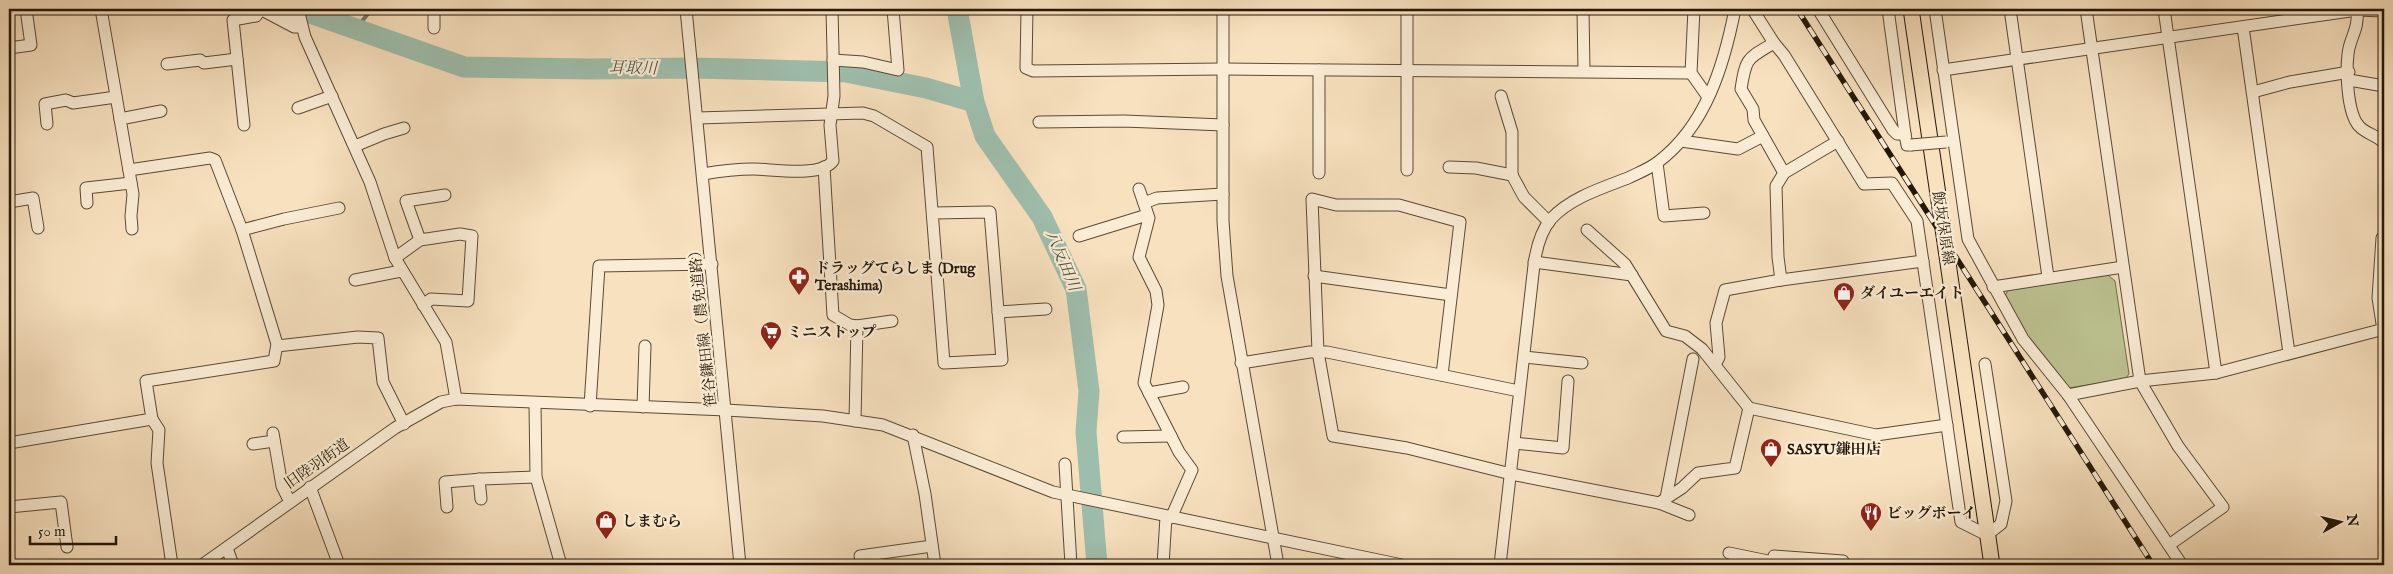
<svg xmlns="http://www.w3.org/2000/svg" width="2393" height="574" font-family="'IM FELL English','Noto Serif JP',serif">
<rect width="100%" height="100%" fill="#f8e1bf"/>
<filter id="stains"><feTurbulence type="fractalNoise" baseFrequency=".004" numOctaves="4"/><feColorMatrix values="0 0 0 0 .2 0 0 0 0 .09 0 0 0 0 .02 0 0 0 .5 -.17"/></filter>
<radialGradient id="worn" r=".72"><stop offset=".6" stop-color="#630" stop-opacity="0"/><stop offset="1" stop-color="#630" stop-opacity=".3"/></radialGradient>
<path fill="#bdc392" stroke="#706d4c" d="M2108 275 2115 281 2129 374 2125 379 2069 388 2023 330 2005 296 2008 290Z"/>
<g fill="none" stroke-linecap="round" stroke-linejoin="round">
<path stroke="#6d7b6b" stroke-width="4" d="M357 27 372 9"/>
<g stroke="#9ebead" stroke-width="21">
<path d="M299 9 464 67 589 69 693 68 846 72 926 88 974 102"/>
<path d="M957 9 974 102 985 136 1042 217 1076 289 1089 391 1086 432 1097 565"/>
</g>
<g stroke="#594a35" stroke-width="13">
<g id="minor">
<path d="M101 9 133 194 131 216 132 229"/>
<path d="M260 9 294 27H302"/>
<path d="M280 9 300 20"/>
<path d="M298 9 305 37 370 182 395 258 446 342 456 399"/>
<path d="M434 9V28"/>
<path d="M686 9 740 565"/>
<path d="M1027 9 1026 68 1033 71 1223 69 1691 73"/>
<path d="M1223 9V221L1227 276 1278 565"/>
<path d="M1407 9V170"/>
<path d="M1583 9 1584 71"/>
<path d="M1694 9 1691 73 1708 97"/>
<path d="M1818 9 1893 130 1897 134H1905L1907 145H1911"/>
<path d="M1888 9 1905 134"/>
<path d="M1935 9 1968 239 2023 339 2068 395 2182 565"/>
<path d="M2010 9 2048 277"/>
<path d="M2086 9 2140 381 2178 446 2223 507 2169 545"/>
<path d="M2164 9 2216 373"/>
<path d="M2357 9C2359 31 2350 36 2348 54 2346 71 2347 113 2359 126 2366 134 2377 135 2384 143"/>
<path d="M1753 10 1774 43"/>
<path d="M2243 27 2289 353"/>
<path d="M9 48 31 45 26 9"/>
<path d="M833 60 863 62 898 70 893 9"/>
<path d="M167 64 200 60 204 63 237 59"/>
<path d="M1319 70V173"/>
<path d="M1943 70 2357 10 2384 11"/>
<path d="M2349 80 2384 86"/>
<path d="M2253 92 2290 82 2349 72"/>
<path d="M1501 96 1512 132V175"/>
<path d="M298 108 332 96"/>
<path d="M698 118 863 113 874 116 927 147 944 363 1002 360 990 212 933 213"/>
<path d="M120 119 161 111"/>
<path d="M1039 122 1124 121 1223 125"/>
<path d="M47 124 45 104 66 100 73 103 116 97"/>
<path d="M244 125 233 20 256 16 261 9"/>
<path d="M1681 141 1738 149 1763 136"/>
<path d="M355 146 384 134 404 128"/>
<path d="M1657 163 1664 216 1704 213"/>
<path d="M824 167 833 315 850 325 857 326 855 421"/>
<path d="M1449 167 1476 168 1512 175 1524 197 1549 222"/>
<path d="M1784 173 1754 120 1753 109 1741 89C1746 57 1747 59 1774 43L1784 55 1864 184 1892 183 1917 221 1961 522 1987 535 2001 524 2006 501 1985 364"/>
<path d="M703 174C720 171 736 169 754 169 772 169 820 178 833 161L830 125 834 96 832 9"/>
<path d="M1139 189 1149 218 1139 257 1156 291 1158 305 1144 383 1179 452 1192 470 1171 518"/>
<path d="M9 202 33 198 38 228"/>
<path d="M87 203 86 188 131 183"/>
<path d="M1144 203 1157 198 1223 194"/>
<path d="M242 230 284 219 339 208"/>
<path d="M1587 230 1625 264 1666 331 1685 336 1702 349 1749 408 1876 435 1947 425"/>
<path d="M1079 236 1147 215"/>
<path d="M2382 238 2378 298 2383 330"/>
<path d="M420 240 406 201 445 195"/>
<path d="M395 258 420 240 460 234 472 236 468 301 431 299 423 305"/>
<path d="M1534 262 1632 275"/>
<path d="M1314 276 1451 295"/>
<path d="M355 280 401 271"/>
<path d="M1781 280 1778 257 1776 186 1784 173 1838 141"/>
<path d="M1993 287 2123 267"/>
<path d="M998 312 1046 309"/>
<path d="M857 326 892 321"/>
<path d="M277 346 358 337 378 338 383 382 404 424"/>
<path d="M1524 357 1582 363"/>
<path d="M1241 363 1310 352H1327L1519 391"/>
<path d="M1715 365 1719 357 1716 323 1725 290 1781 280 1923 261"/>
<path d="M1442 375 1460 222 1399 205H1336L1312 199 1318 352 1333 436 1407 448 1511 474 1659 503 1682 488 1698 473 1735 468 1749 408"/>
<path d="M1149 393 1183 387"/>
<path d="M2068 395 2140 381 2216 373 2384 329"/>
<path d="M535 403 536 477 561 565"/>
<path d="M590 406 599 266 712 264"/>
<path d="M643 407 645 346"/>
<path d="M152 419 159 430 157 463 172 565"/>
<path d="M273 433 282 486 290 502"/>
<path d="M913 435 925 494 935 565"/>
<path d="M1123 437 1171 436"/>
<path d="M9 443 152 419 146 381 274 361 277 344 242 230 215 160 210 158 129 170"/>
<path d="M1514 443 1563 448 1568 381"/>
<path d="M253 444 274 441"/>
<path d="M1065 464 1071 565"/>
<path d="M479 479 481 499"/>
<path d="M310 487 339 565"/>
<path d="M1666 498 1693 359"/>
<path d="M1659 503 1689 515"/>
<path d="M9 507 61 502 67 547"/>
<path d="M447 507 445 482 482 479 536 477"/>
<path d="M227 548 233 565"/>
<path d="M1729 553 1773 562"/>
<path d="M860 556 932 546"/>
<path d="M202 565 395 428 441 402 456 399 726 410 823 416 883 425 1053 492 1402 565"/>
<path d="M1163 565 1166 517"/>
<path d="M1500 565 1534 265C1536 250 1541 231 1551 219 1570 198 1602 188 1628 178 1638 173 1649 169 1658 162 1706 126 1724 65 1735 9"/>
<path d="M1772 565 1774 556 1843 561"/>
</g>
</g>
<g stroke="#241707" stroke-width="17">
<path id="major" d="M1911 9 1992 565"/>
</g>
<use href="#minor" stroke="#faecd5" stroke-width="11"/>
<use href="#major" stroke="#f8e1bf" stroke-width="15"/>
<g stroke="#241707" stroke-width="5.5">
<path id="rail" d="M1797 9 2153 565"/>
</g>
<use href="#rail" stroke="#faecd5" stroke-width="4" stroke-dasharray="11" stroke-linecap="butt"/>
<g stroke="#594a35" stroke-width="13" stroke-linecap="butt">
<path id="minor-bridge" d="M1911 145 1946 142"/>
</g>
<use href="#minor-bridge" stroke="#faecd5" stroke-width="11"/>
</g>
<defs>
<g id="pharmacy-pin" transform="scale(1.125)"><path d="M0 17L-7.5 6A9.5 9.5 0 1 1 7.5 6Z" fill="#8f2418" stroke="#faecd5"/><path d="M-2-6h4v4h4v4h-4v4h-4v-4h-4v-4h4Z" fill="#fff"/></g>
<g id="shop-pin" transform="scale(1.125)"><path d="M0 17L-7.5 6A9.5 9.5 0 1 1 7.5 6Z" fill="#8f2418" stroke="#faecd5"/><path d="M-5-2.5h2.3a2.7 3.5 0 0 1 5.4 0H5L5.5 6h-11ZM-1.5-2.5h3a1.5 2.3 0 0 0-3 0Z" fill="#fff"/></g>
<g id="supermarket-pin" transform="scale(1.125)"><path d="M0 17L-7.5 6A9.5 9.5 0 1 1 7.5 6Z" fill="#8f2418" stroke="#faecd5"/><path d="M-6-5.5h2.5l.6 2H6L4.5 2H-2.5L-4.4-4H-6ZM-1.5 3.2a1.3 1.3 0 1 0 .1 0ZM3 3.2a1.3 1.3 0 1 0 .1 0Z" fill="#fff"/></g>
<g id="restaurant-pin" transform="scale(1.125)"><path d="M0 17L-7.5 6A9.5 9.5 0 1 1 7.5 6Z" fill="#8f2418" stroke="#faecd5"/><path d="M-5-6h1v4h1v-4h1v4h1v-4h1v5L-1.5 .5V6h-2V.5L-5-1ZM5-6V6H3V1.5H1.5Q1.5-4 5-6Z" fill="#fff"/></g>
</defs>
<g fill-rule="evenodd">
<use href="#pharmacy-pin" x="799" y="277"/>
<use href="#shop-pin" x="1844" y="293"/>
<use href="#supermarket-pin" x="771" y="332"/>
<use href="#shop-pin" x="1771" y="449"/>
<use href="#restaurant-pin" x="1871" y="513"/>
<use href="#shop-pin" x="606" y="521"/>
</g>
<g text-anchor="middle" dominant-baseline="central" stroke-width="4.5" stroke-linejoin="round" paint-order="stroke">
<g font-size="15" fill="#241707" stroke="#faecd5">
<text transform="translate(1943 228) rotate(81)">飯坂保原線</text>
<text transform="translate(703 325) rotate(-96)">笹谷鎌田線（農免道路）</text>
<text transform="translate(317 464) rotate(-35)">旧陸羽街道</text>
</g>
<g font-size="15" font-weight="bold" fill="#241707" stroke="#faecd5" text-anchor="start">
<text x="815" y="268">ドラッグてらしま (Drug<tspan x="815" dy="17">Terashima)</tspan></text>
<text x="1860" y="293">ダイユーエイト</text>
<text x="787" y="332">ミニストップ</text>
<text x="1787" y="449">SASYU鎌田店</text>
<text x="1887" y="513">ビッグボーイ</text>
<text x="622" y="521">しまむら</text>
</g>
<g font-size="16" font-style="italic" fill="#4f5141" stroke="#faecd5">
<text transform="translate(633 69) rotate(1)">耳取川</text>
<text transform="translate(1062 261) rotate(67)">八反田川</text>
</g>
</g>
<rect width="2393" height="574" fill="none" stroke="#f8e1bf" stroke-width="30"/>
<rect x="10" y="10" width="2373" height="554" fill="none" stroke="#241707" stroke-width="2.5"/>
<rect x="15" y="15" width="2363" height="544" fill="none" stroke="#241707"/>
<g transform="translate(2340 522) rotate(82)" stroke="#faecd5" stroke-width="4" paint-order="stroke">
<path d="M0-4L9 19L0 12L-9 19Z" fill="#241707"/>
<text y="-8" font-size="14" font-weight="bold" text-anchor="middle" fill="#241707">N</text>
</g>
<path d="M30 536v8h86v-8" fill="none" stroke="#241707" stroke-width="2.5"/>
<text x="38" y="536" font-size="15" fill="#241707" stroke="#faecd5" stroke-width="4" paint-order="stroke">50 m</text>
<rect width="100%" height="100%" filter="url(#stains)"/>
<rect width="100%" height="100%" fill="url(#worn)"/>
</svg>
